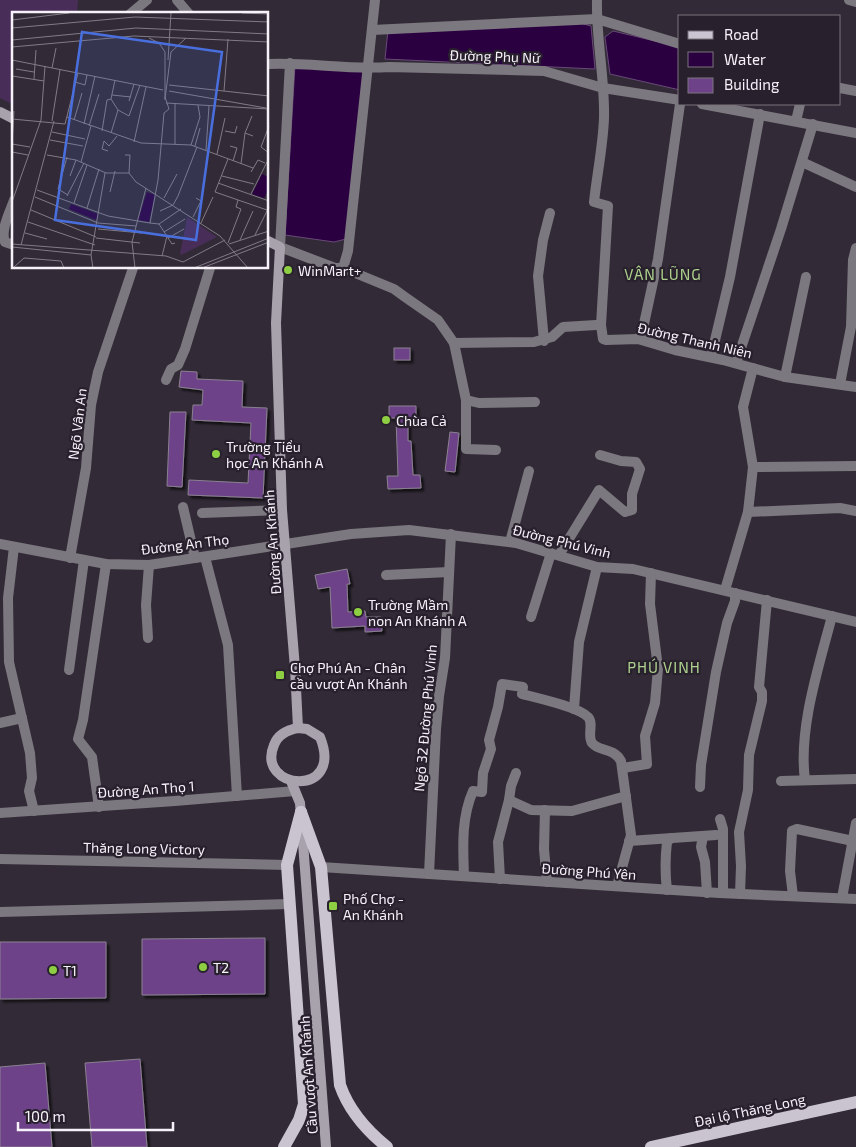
<svg xmlns="http://www.w3.org/2000/svg" width="856" height="1147" font-family="'Exo 2',sans-serif">
<defs>
<filter id="shadow"><feDropShadow dx="3" dy="3" stdDeviation="1" flood-color="#0009"/></filter>
</defs>
<rect width="100%" height="100%" fill="#322b37"/>
<path fill="#482d59" d="M0 0H78L77 14H14V105L0 98Z"/>
<g fill="#2b0041" stroke="#684978">
<path d="M580 23 591 26 595 69 385 59 388 30Z"/>
<path d="M613 31 680 47V90L610 74 605 37Z"/>
<path d="M295 65 360 67 365 77 346 239 334 242 285 235Z"/>
</g>
<g fill="#6d4288" stroke="#8a8190" filter="url(#shadow)">
<rect x="394" y="348" width="16" height="12"/>
<path d="M181 371 197 372V379L243 381 242 407 267 408 263 498 188 495 189 480 248 483 251 423 192 420 193 405H202L203 390 179 387Z"/>
<path d="M389 406H416V418H408V441H411L413 475H420L421 488 388 489 387 476H398L396 418H389Z"/>
<path d="M170 412H186L182 487 167 486Z"/>
<path d="M450 432 459 433 455 472 445 471Z"/>
<path d="M347 569 350 584H347L348 612 365 611 366 617H381L382 631 365 632V626L332 628 330 587 318 589 315 575Z"/>
<path d="M265 938V994L142 995V939Z"/>
<path d="M0 942H106V998L0 999Z"/>
<path d="M140 1059 147 1147H92L85 1063Z"/>
<path d="M45 1063 52 1147H0V1067Z"/>
</g>
<g fill="none" stroke-linecap="round" stroke-linejoin="round">
<g stroke="#7c787f" stroke-width="10">
<path d="M177 0 189 14"/>
<path d="M597 0C596 39 605 79 604 118 603 146 597 174 594 202L608 206 601 325"/>
<path d="M849 0 856 2"/>
<path d="M130 14 147 0"/>
<path d="M372 30 597 19 680 44"/>
<path d="M290 63 280 247 335 268H343L394 289 405 297 438 320 454 343 466 400V449L496 450"/>
<path d="M268 64C308 62 348 70 389 67L544 71 603 88 680 100"/>
<path d="M840 88 856 91"/>
<path d="M702 104 856 133"/>
<path d="M796 121 800 104"/>
<path d="M802 162 856 187"/>
<path d="M14 200C10 212 0 230 5 242L14 245"/>
<path d="M343 268 348 251 375 0"/>
<path d="M638 339 642 333 658 259 680 104"/>
<path d="M544 341 538 276 543 240 550 213"/>
<path d="M454 343 534 342 552 337 563 327 596 325H601L603 339 606 340 638 339 675 350 723 360 785 377 856 387"/>
<path d="M711 357 730 277 760 114"/>
<path d="M736 363 781 229 813 124"/>
<path d="M785 377 806 277"/>
<path d="M166 380 171 369 178 365 185 349 210 268"/>
<path d="M840 384 851 327 853 260 856 248"/>
<path d="M466 400 479 403 535 402"/>
<path d="M753 467 856 466"/>
<path d="M183 507 195 558"/>
<path d="M748 512 840 508 856 511"/>
<path d="M202 513 282 510"/>
<path d="M510 542 529 471"/>
<path d="M0 544 106 564 149 565 351 534 409 530 516 543 597 567 633 569 856 622"/>
<path d="M14 547 8 598 9 662 30 753 32 778 29 791 34 811"/>
<path d="M559 555 599 490 625 512 632 510V494L640 469 636 462 621 461 600 455"/>
<path d="M205 557 228 645 237 796"/>
<path d="M70 558 86 468 91 405 98 372 133 268"/>
<path d="M386 575 449 572"/>
<path d="M725 590 748 512 753 467 743 407 753 368"/>
<path d="M531 617 551 553"/>
<path d="M148 638 146 605 149 565"/>
<path d="M69 670 84 560"/>
<path d="M574 709 579 642 597 567"/>
<path d="M0 723 22 718"/>
<path d="M623 768 647 764 645 736 655 703 658 668 650 604 651 573"/>
<path d="M805 780C798 729 819 666 832 616"/>
<path d="M781 781 856 779"/>
<path d="M700 787 701 765 716 672 727 623 735 601V593"/>
<path d="M509 800 531 810 572 811 626 796"/>
<path d="M99 807 92 757 78 739 83 720 106 564"/>
<path d="M545 810 544 849 547 882"/>
<path d="M0 813 175 801 295 791"/>
<path d="M720 819 723 829V893"/>
<path d="M703 836 701 847 705 862 707 893"/>
<path d="M629 841 716 835"/>
<path d="M0 859 287 865"/>
<path d="M321 867 719 893 856 899"/>
<path d="M429 874 436 729 439 696 445 658 451 534"/>
<path d="M464 876C463 848 461 818 473 791L482 792 483 773 491 749 489 740 498 707 502 684 523 687 522 694C537 698 579 707 588 717 594 723 587 736 592 743 599 752 613 747 621 761L631 835 617 886"/>
<path d="M500 879 498 842 509 800 511 786 516 773"/>
<path d="M667 890C665 874 665 859 667 842L671 838"/>
<path d="M740 894 741 866 739 832 748 790 749 755 762 701V692L759 687 767 600"/>
<path d="M793 896 790 871 792 831 797 829 853 841"/>
<path d="M842 898 856 823"/>
<path d="M0 912 289 904"/>
</g>
<g stroke="#a8a2ad" stroke-width="10">
<path d="M0 112 14 119"/>
<path d="M268 241 280 247 276 323 282 510 295 668 298 728"/>
<path d="M298 728 307 729 320 737C345 799 255 790 274 745 278 734 287 730 298 728Z"/>
<path d="M291 781 300 803 326 1147"/>
</g>
<g stroke="#cac3d0" stroke-width="12">
<path d="M301 812 321 867 340 1085C349 1111 366 1130 387 1147"/>
<path d="M284 1147 299 1120 304 1104 287 865 301 812"/>
<path d="M651 1147 856 1102"/>
</g>
</g>
<g fill="#8ece43" stroke="#28212d" stroke-width="2">
<circle cx="288" cy="270" r="5"/>
<circle cx="386" cy="420" r="5"/>
<circle cx="216" cy="454" r="5"/>
<circle cx="358" cy="612" r="5"/>
<rect x="275" y="670" width="10" height="10" rx="2.5"/>
<rect x="328" y="901" width="10" height="10" rx="2.5"/>
<circle cx="203" cy="967" r="5"/>
<circle cx="53" cy="970" r="5"/>
</g>
<g text-anchor="middle" dominant-baseline="central" stroke-width="4.5" stroke-linejoin="round" paint-order="stroke">
<g font-size="14" fill="#f7f2fa" stroke="#28212d">
<text transform="translate(495 56) rotate(2)">Đường Phụ Nữ</text>
<text transform="translate(695 340) rotate(13)">Đường Thanh Niên</text>
<text transform="translate(77 424) rotate(-83)">Ngõ Vân An</text>
<text transform="translate(562 541) rotate(14)">Đường Phú Vinh</text>
<text transform="translate(272 542) rotate(-94)">Đường An Khánh</text>
<text transform="translate(185 544) rotate(-7)">Đường An Thọ</text>
<text transform="translate(425 718) rotate(-85)">Ngõ 32 Đường Phú Vinh</text>
<text transform="translate(146 789) rotate(-4)">Đường An Thọ 1</text>
<text transform="translate(144 848) rotate(1)">Thăng Long Victory</text>
<text transform="translate(589 871) rotate(4)">Đường Phú Yên</text>
<text transform="translate(308 1075) rotate(-94)">Cầu vượt An Khánh</text>
<text transform="translate(750 1110) rotate(-12)">Đại lộ Thăng Long</text>
</g>
<g font-size="14" fill="#f7f2fa" stroke="#28212d" text-anchor="start">
<text x="298" y="270">WinMart+</text>
<text x="396" y="420">Chùa Cả</text>
<text x="226" y="446">Trường Tiểu<tspan x="226" dy="16">học An Khánh A</tspan></text>
<text x="368" y="604">Trường Mầm<tspan x="368" dy="16">non An Khánh A</tspan></text>
<text x="290" y="667">Chợ Phú An - Chân<tspan x="290" dy="16">cầu vượt An Khánh</tspan></text>
<text x="343" y="898">Phố Chợ -<tspan x="343" dy="16">An Khánh</tspan></text>
<text x="213" y="967">T2</text>
<text x="63" y="970">T1</text>
</g>
<g font-size="15" letter-spacing="1" fill="#aed28d" stroke="#28212d">
<text x="663" y="274">VÂN LŨNG</text>
<text x="664" y="667">PHÚ VINH</text>
</g>
</g>
<g transform="translate(12 12)">
<rect width="256" height="256" fill="#322b37"/>
<path d="M175 205 205 225 169 243 168 242Z" fill="#482d59"/>
<path d="M250 162 256 165V178L252 186 240 182ZM135 180 143 183 137 210 126 208ZM59 192 86 202 84 208 57 197Z" fill="#2b0041"/>
<path fill="none" stroke="#817b85" stroke-width="1" d="M230 1 257 2M0 8 57 1M0 16 123 5 257 10M137 26 147 31 153 40V88M0 28 124 16 257 22M0 35 122 24 257 30M0 48 151 78M156 48 159 1M40 56 44 36M4 57 22 60M0 64 32 69M22 67 24 38M103 68 99 87 106 98M63 70 73 73 75 63M157 73 257 84M157 79 254 96M212 79 216 27M100 83 119 85M153 87 159 40 174 26M117 89 122 72M154 91 257 97M106 98 117 104 128 73M152 101 157 97 153 85M55 105 129 131 179 133 241 156M0 107 53 112 66 61M62 108 70 81M40 109 48 58M72 112 83 64M77 114 87 82M257 114 249 135 257 141M90 119 95 88 99 87M213 119 223 121 225 114M40 120 73 127M99 121 106 98M233 121 240 104M38 128 71 134M122 130 134 75M0 132 2 99M0 132 18 135M163 132V92M179 133 188 105 186 93M183 134 188 116M218 134 225 136 221 149M194 138 197 94M96 139 90 137 92 129 97 134 105 124M0 140 16 143M205 142 213 106M35 143 64 148 94 161H117M113 143H118L117 161 124 170 208 224 236 256M55 145 46 177 56 183M216 147 203 180 255 198M69 150 79 114M229 152 233 121 241 124M239 160 246 148 253 151M58 164 64 148M210 164 242 172M206 171 257 189M25 178 96 204 138 211 147 212 169 197M98 180 103 159M239 182 257 146M55 184 72 151M23 185 86 211 124 214M152 186 165 162M0 190 29 108 33 54M62 191 75 153M75 196 87 157M19 198 84 225M148 199 161 193 166 184 185 135M181 205 189 189 184 186M16 210 83 233M138 211 146 168 152 101M189 211 201 185M147 212 160 232 163 231M86 217 130 221M152 220 173 207M13 221 35 227M243 223 257 195M84 226 128 231M156 226 172 217M228 228 241 199M216 231 229 197 224 195 226 188M0 232 154 244 171 250 213 228M217 232 257 219M9 233 42 109M0 235 79 243M150 244 155 224M2 255 12 246 49 249 52 256M81 256 79 243 93 161M123 256 120 230 134 176M182 256 257 226M190 256 257 230"/>
<path fill="#496fdf" fill-opacity="0.15" stroke="#496fdf" stroke-width="2.5" d="M70 20 210 40 184 228 43 208Z"/>
<rect width="256" height="256" fill="none" stroke="#f7f2fa" stroke-width="2.5"/>
</g>
<rect x="678" y="15" width="162" height="90" fill="#28212d" stroke="#7b757f"/>
<rect x="688" y="31" width="25" height="8" fill="#cac3d0" stroke="#7b757f"/>
<text x="724" y="40" font-size="15" fill="#f7f2fa">Road</text>
<rect x="688" y="52" width="25" height="15" fill="#2b0041" stroke="#7b757f"/>
<text x="724" y="65" font-size="15" fill="#f7f2fa">Water</text>
<rect x="688" y="78" width="25" height="15" fill="#6d4288" stroke="#7b757f"/>
<text x="724" y="90" font-size="15" fill="#f7f2fa">Building</text>
<path d="M18 1122v8h155v-8" fill="none" stroke="#f7f2fa" stroke-width="2.5"/>
<text x="25" y="1122" font-size="15" fill="#f7f2fa" stroke="#28212d" stroke-width="4" paint-order="stroke">100 m</text>
</svg>
